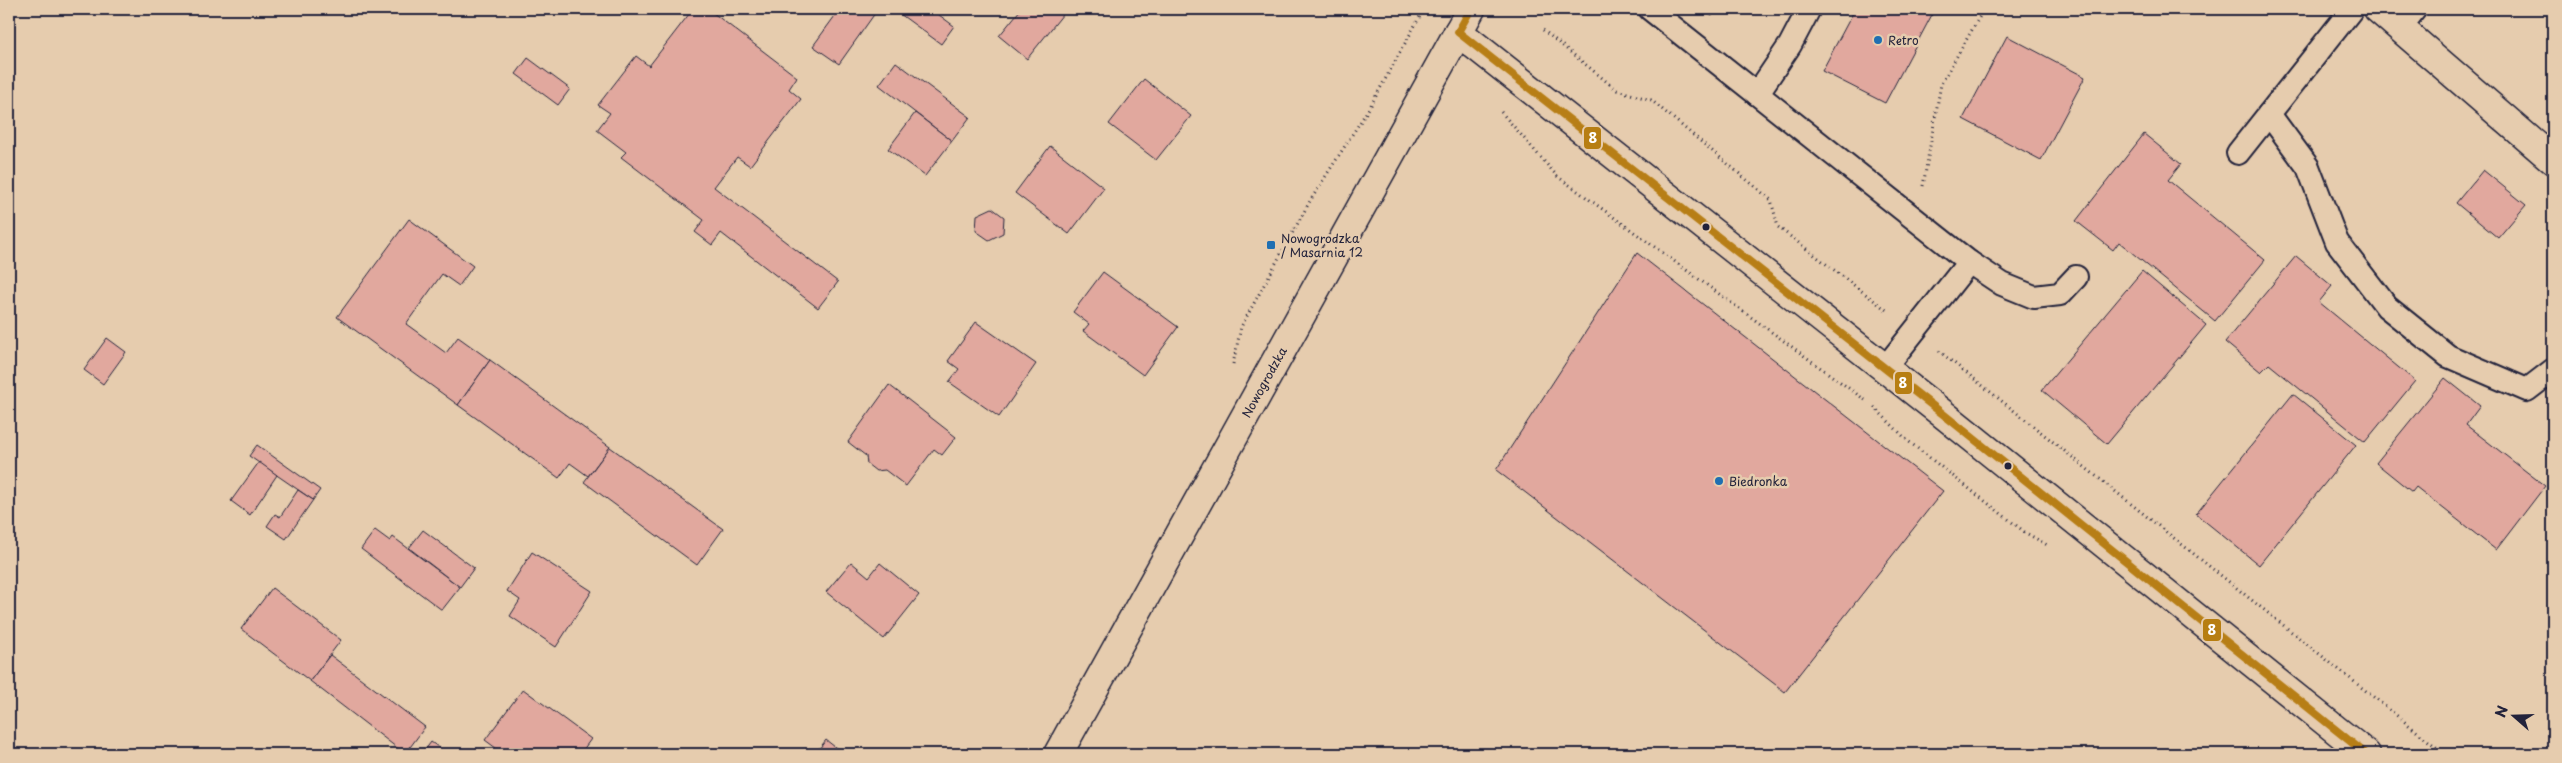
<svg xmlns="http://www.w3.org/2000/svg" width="2562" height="763" font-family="'Playpen Sans',sans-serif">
<rect width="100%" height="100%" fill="#e6ccae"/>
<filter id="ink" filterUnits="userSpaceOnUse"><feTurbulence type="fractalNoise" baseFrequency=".02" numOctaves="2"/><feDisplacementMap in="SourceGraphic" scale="10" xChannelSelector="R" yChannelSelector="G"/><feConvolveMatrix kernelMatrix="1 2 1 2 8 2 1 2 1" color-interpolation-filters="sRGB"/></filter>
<g filter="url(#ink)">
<g fill="#e1a89e" stroke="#22223b">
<path d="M693 9H708L797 77 789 89 801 99 750 166 737 157 714 187 838 282 818 308 721 233 712 245 695 232 704 220 621 157 626 152 597 130 610 113 598 105 636 56 649 66Z"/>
<path d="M840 9H878L839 64 813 46Z"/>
<path d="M904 9H931L954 26 941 44 900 14Z"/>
<path d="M1021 9H1067L1027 59 999 36Z"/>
<path d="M1700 9H1716L1712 16Z"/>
<path d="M1855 9H1935L1885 103 1822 71Z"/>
<path d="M2007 36 2085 77 2041 160 1963 119Z"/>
<path d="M528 58 570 89 558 105 516 74Z"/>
<path d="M896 62 970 117 952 141 879 85Z"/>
<path d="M1144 79 1191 116 1156 160 1109 124Z"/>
<path d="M915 113 952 141 925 176 888 149Z"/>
<path d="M2144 134 2181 164 2168 180 2265 260 2215 321 2119 242 2113 250 2076 221Z"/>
<path d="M1050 146 1104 188 1069 234 1015 193Z"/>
<path d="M2483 170 2526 205 2498 238 2456 203Z"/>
<path d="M992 208 1004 217 1003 233 989 240 976 231 977 215Z"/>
<path d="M409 219 473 266 459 286 442 274 406 324 446 353 458 337 490 360 458 405 337 317Z"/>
<path d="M1637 253 1943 491 1785 692 1496 470Z"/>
<path d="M2296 256 2332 286 2319 302 2415 381 2365 442 2269 364 2261 372 2225 342Z"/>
<path d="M2142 271 2206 325 2107 444 2042 390Z"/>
<path d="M1103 272 1178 327 1143 375 1083 331 1089 324 1073 312Z"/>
<path d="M976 322 1036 364 999 417 949 382 959 369 948 361Z"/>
<path d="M107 338 126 352 103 384 84 370Z"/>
<path d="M490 360 610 447 588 476 570 463 559 478 458 405Z"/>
<path d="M2445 378 2480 406 2466 425 2545 486 2496 550 2416 487 2412 492 2376 463Z"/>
<path d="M889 385 956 437 942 455 934 449 906 486 885 470 876 471 867 464 866 456 848 442Z"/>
<path d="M2293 394 2356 445 2259 565 2196 514Z"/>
<path d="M257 445 320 490 313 500 249 456Z"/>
<path d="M610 447 723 529 697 565 584 482Z"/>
<path d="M259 462 277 475 250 515 231 501Z"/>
<path d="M298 490 313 500 286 539 267 526 275 514 280 517Z"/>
<path d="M375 530 390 541 393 537 460 587 442 610 361 549Z"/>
<path d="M423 530 474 568 460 587 409 548Z"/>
<path d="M532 552 592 591 556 647 510 616 520 600 507 591Z"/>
<path d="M851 562 869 577 880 563 919 595 884 639 826 592Z"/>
<path d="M272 588 341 640 310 681 241 629Z"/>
<path d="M330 655 425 727 405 754 310 681Z"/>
<path d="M523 689 591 739 580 754H504L485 740Z"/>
<path d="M826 740 844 754H815Z"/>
<path d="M431 742 448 754H422Z"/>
</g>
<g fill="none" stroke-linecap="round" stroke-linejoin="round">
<g stroke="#22223b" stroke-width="26">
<g id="service">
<path d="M1650 9 1969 262 2002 284 2034 297 2060 294 2076 277"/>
<path d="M2400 28 2415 9"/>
<path d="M1757 94 1790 45 1809 9"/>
<path d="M2269 114 2308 167 2337 242 2387 307 2448 356 2527 390 2553 370"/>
<path d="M2238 153 2352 9"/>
<path d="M1885 368 1969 262"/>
</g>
</g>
<g stroke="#22223b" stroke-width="31">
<path id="minor" d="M2378 9 2553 160"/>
</g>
<g stroke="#22223b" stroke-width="31">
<path id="tertiary" d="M1458 32 1943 414 2366 754"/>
</g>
<g stroke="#22223b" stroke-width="31">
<path id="secondary" d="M1058 754 1471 9"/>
</g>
<g stroke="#22223b" stroke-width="3" stroke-dasharray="1 4" stroke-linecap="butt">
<path d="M1543 30 1617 90 1651 100 1771 200 1778 227 1889 312"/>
<path d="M1501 112 1557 176 1865 400"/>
<path d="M1923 186 1941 84 1984 9"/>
<path d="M1939 351 2445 754"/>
<path d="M1233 364 1241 327 1310 201 1371 105 1424 9"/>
<path d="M1874 407 1908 441 2026 533 2049 546"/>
</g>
<use href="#service" stroke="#e6ccae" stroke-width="22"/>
<use href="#minor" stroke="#e6ccae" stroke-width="28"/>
<use href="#tertiary" stroke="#e6ccae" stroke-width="28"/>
<use href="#secondary" stroke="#e6ccae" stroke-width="28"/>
<g stroke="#e6ccae" stroke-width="11">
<path id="bus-1" d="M1471 9 1458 32 1943 414 2366 754"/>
</g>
<use href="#bus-1" stroke="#b77e12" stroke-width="8"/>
</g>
</g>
<g fill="#1f6fb2" stroke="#e6ccae" stroke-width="2">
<circle cx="1878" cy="40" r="5"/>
<rect x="1266" y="240" width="10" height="10" rx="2.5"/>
<circle cx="1719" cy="481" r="5"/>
</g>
<g fill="#22223b" stroke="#e6ccae" stroke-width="2">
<circle cx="1706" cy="227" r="4.5"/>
<circle cx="2008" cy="466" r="4.5"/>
</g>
<g text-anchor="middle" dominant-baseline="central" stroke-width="5" stroke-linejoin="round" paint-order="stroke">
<g font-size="12" fill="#22223b" stroke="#e6ccae" text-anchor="start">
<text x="1888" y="40">Retro</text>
<text x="1281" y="238">Nowogrodzka<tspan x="1281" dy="14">/ Masarnia 12</tspan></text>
<text x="1729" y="481">Biedronka</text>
</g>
<g font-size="12" fill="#22223b" stroke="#e6ccae">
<text transform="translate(1264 382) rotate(-61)">Nowogrodzka</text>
</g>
</g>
<g stroke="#e6ccae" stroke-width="2">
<rect x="1583" y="126" width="19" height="24" rx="5" fill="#b77e12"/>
<rect x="1894" y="371" width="19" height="24" rx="5" fill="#b77e12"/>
<rect x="2202" y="618" width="20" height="24" rx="5" fill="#b77e12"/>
</g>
<g font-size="14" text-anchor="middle" font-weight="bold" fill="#fff">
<text x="1593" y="143">8</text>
<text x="1903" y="388">8</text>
<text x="2212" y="635">8</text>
</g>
<rect width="2562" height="763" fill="none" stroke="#e6ccae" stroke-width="30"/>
<rect x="15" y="15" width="2532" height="733" fill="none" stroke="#22223b" stroke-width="2" filter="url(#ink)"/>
<g transform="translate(2514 716) rotate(290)" stroke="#e6ccae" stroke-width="4" paint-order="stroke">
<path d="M0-4L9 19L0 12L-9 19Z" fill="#22223b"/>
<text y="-8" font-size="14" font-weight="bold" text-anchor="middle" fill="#22223b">N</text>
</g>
</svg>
